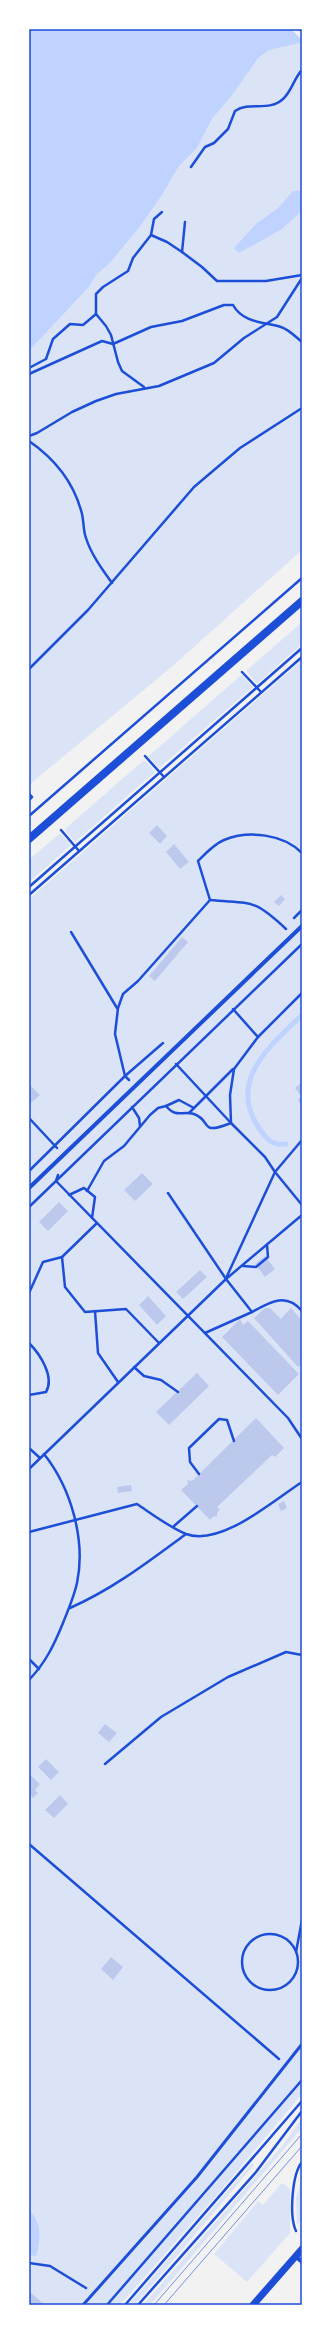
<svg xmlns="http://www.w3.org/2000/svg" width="331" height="2334" font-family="Cabin,sans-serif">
<rect width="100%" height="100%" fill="#f2f2f2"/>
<g fill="#dbe4f7">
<path d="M302 40V190L293 191 278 208 257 223 282 229 302 211V550L175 664 29 785V351L89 287 97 274 109 264 139 228 162 195 179 166 197 148 212 119 233 94 258 57 269 50 300 43Z"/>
<path d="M302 622V644L257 684 247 672V670Z"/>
<path d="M302 660V2094L217 2195 120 2305H29V899Z"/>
<path d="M240 676H243L253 687 159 768 150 758V755Z"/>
<path d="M143 761H146L155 772 75 842 65 831 66 828Z"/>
<path d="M59 834 62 835 71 845 29 882V860Z"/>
<path d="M302 2118V2128L150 2305H143L282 2146Z"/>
<path d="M252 2163 254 2165 135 2305H128Z"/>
<path d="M302 2181V2219L297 2225 296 2198Z"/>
<path d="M282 2183 290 2189V2233L247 2282 214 2254 258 2201 263 2205Z"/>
</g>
<g fill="#bfd3fe">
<path d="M29 29H291L302 40 300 43 269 50 258 58 233 94 212 119 197 148 179 166 162 195 139 228 109 264 97 274 89 287 29 351Z"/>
<path d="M302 190V211L282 229 239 253 234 248 257 223 278 208 293 191Z"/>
<path d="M29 2210C42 2223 41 2239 36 2256L29 2255Z"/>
</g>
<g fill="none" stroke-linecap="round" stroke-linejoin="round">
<path stroke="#bfd3fe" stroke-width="5" d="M286 1144C274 1146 267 1140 261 1131 225 1082 270 1046 302 1015"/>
</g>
<g fill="#bdc9ec">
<path d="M157 825 167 836 160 844 149 833Z"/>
<path d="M174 844 189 862 180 869 166 852Z"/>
<path d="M281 895 285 899 279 906 274 902Z"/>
<path d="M182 937 188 942 155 981 149 976Z"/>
<path d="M302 1082V1106L301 1107 298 1099 302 1097 295 1088Z"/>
<path d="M29 1084 40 1095 29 1105Z"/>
<path d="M142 1173 153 1184 135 1201 124 1190Z"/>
<path d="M59 1202 68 1211 48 1231 39 1222Z"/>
<path d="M265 1256 275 1269 265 1277 255 1264Z"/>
<path d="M200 1270 207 1277 183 1299 176 1292Z"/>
<path d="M148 1296 166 1316 157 1325 139 1305Z"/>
<path d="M265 1308H270L281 1319 291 1308 302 1321V1364L298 1367 254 1318Z"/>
<path d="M240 1319 243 1325 248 1321 299 1374 278 1395 222 1337Z"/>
<path d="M197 1373 209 1386 169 1425 156 1412Z"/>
<path d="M256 1418 284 1448 275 1457 272 1455 217 1507 220 1510 217 1513V1517L214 1516 210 1520 181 1490 188 1484 187 1480 192 1481Z"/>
<path d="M131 1485 132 1491 118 1493 117 1487Z"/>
<path d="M284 1501 287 1508 281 1511 278 1504Z"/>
<path d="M105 1724 117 1733 109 1742 98 1733Z"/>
<path d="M46 1759 59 1772 51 1780 38 1767Z"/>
<path d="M30 1775 40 1784 35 1790 38 1793 33 1798 29 1794Z"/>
<path d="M60 1795 68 1804 54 1818 45 1810Z"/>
<path d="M111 1957 123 1967 113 1980 101 1969Z"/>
<path d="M29 2291 45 2305H29Z"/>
</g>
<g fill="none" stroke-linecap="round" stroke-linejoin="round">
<g stroke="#1d4ed8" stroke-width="2.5">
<path d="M299 29 302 31"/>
<path d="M191 167 205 147 214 143 228 129 235 111C250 101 269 112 283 99 292 91 294 78 302 70"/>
<path d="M162 212 154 219 151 235 167 242 182 252"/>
<path d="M185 222 182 252 202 267 217 281H266L302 275"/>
<path d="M96 314 106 326 111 335 118 362 122 371 144 387"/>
<path d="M29 368 46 359 53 339 70 324 83 325 96 314V294L103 287 128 271 133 258 151 235"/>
<path d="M29 374 102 341 113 344 151 327 182 321 224 305H233C243 323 264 322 281 327 288 329 296 337 302 342"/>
<path d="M29 436 37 433 72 412 96 401 116 394 159 386 214 363 244 338 277 317 302 278"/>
<path d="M29 441C55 459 74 482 82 514 84 522 83 530 86 538 91 554 102 569 112 583"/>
<path d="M29 669 88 610 194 487 240 448 302 408"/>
<path d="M242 672 261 692"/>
<path d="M145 756 164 777"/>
<path d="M29 794 32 797 29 800"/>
<path d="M29 816 302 578"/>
<path d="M61 830 79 851"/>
<path d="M29 887 302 648"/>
<path d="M29 895 302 657"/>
<path d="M210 900C252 904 253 898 286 929"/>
<path d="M294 918 302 910"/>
<path d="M71 932 117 1008"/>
<path d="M233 1009 258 1037"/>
<path d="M129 1080 125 1076 115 1034 118 1008 123 994 138 981 210 900 198 861C205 854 214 844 224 840 249 830 283 834 302 853"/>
<path d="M166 1106 179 1100 194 1108"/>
<path d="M132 1107 139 1118 140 1126"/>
<path d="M189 1113 233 1069"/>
<path d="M29 1118 57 1148"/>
<path d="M302 1140 275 1172 302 1205"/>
<path d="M29 1171 125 1076 163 1043"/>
<path d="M58 1175 56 1181 288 1418 302 1439"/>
<path d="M87 1191 104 1161 124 1146 150 1115 158 1108 166 1106C177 1119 182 1110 194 1114 213 1121 198 1136 231 1123L176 1064"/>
<path d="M168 1193 226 1279 252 1312C270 1302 286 1292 302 1311"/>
<path d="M69 1195 84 1188 95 1197 92 1218"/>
<path d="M29 1207 302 944"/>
<path d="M97 1223 62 1257 65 1287 85 1312 126 1309 159 1343"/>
<path d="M243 1266 256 1267 268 1257 267 1245"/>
<path d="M227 1276 275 1172 265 1157 231 1123 230 1095 234 1069 258 1037 302 993"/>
<path d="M29 1293 43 1262 62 1257"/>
<path d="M95 1311 98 1353 118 1382"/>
<path d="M205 1333 252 1312"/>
<path d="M29 1343C40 1354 55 1377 46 1392L29 1395"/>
<path d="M134 1367 144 1376 161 1380 178 1392"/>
<path d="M29 1448 40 1458"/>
<path d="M29 1469 226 1279 302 1215"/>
<path d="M199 1474 190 1462 189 1448 219 1419 227 1420 234 1441"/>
<path d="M174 1526 197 1506"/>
<path d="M29 1532 137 1504C152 1514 169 1527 186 1534 221 1547 274 1500 302 1482"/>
<path d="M70 1608C113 1589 148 1562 186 1534"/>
<path d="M29 1659 39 1669"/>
<path d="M29 1680C46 1662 54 1645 63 1623 68 1610 74 1597 77 1583 86 1540 71 1488 44 1454"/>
<path d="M105 1764 161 1717 228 1677 286 1652 302 1655"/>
<path d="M29 1844 279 2059"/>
<circle cx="270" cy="1962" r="28"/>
<path d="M296 1952 302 1920"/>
<path d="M296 2231C289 2216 292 2174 302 2162"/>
<path d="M29 2263 50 2266 86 2288"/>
<path d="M107 2305 302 2080"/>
<path d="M125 2305 302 2101"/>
<path d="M138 2305 256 2172 302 2111"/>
</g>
<path stroke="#1d4ed8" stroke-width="3" d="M83 2305 197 2177 302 2044"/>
<g stroke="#1d4ed8" stroke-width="4">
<path d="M29 1188 302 926"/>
<path d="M295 2256 302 2262"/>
</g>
<path stroke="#1d4ed8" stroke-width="7" d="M253 2305 302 2249"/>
<path stroke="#1d4ed8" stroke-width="8" d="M29 839 302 601"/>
<g stroke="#7290e2" stroke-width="1">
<path d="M154 2305 302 2134"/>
<path d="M164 2305 302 2146"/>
</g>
</g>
<rect width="331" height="2334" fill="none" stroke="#ffffff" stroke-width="60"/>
<rect x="30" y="30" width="271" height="2274" fill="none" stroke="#1d4ed8" stroke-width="1.5"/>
</svg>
